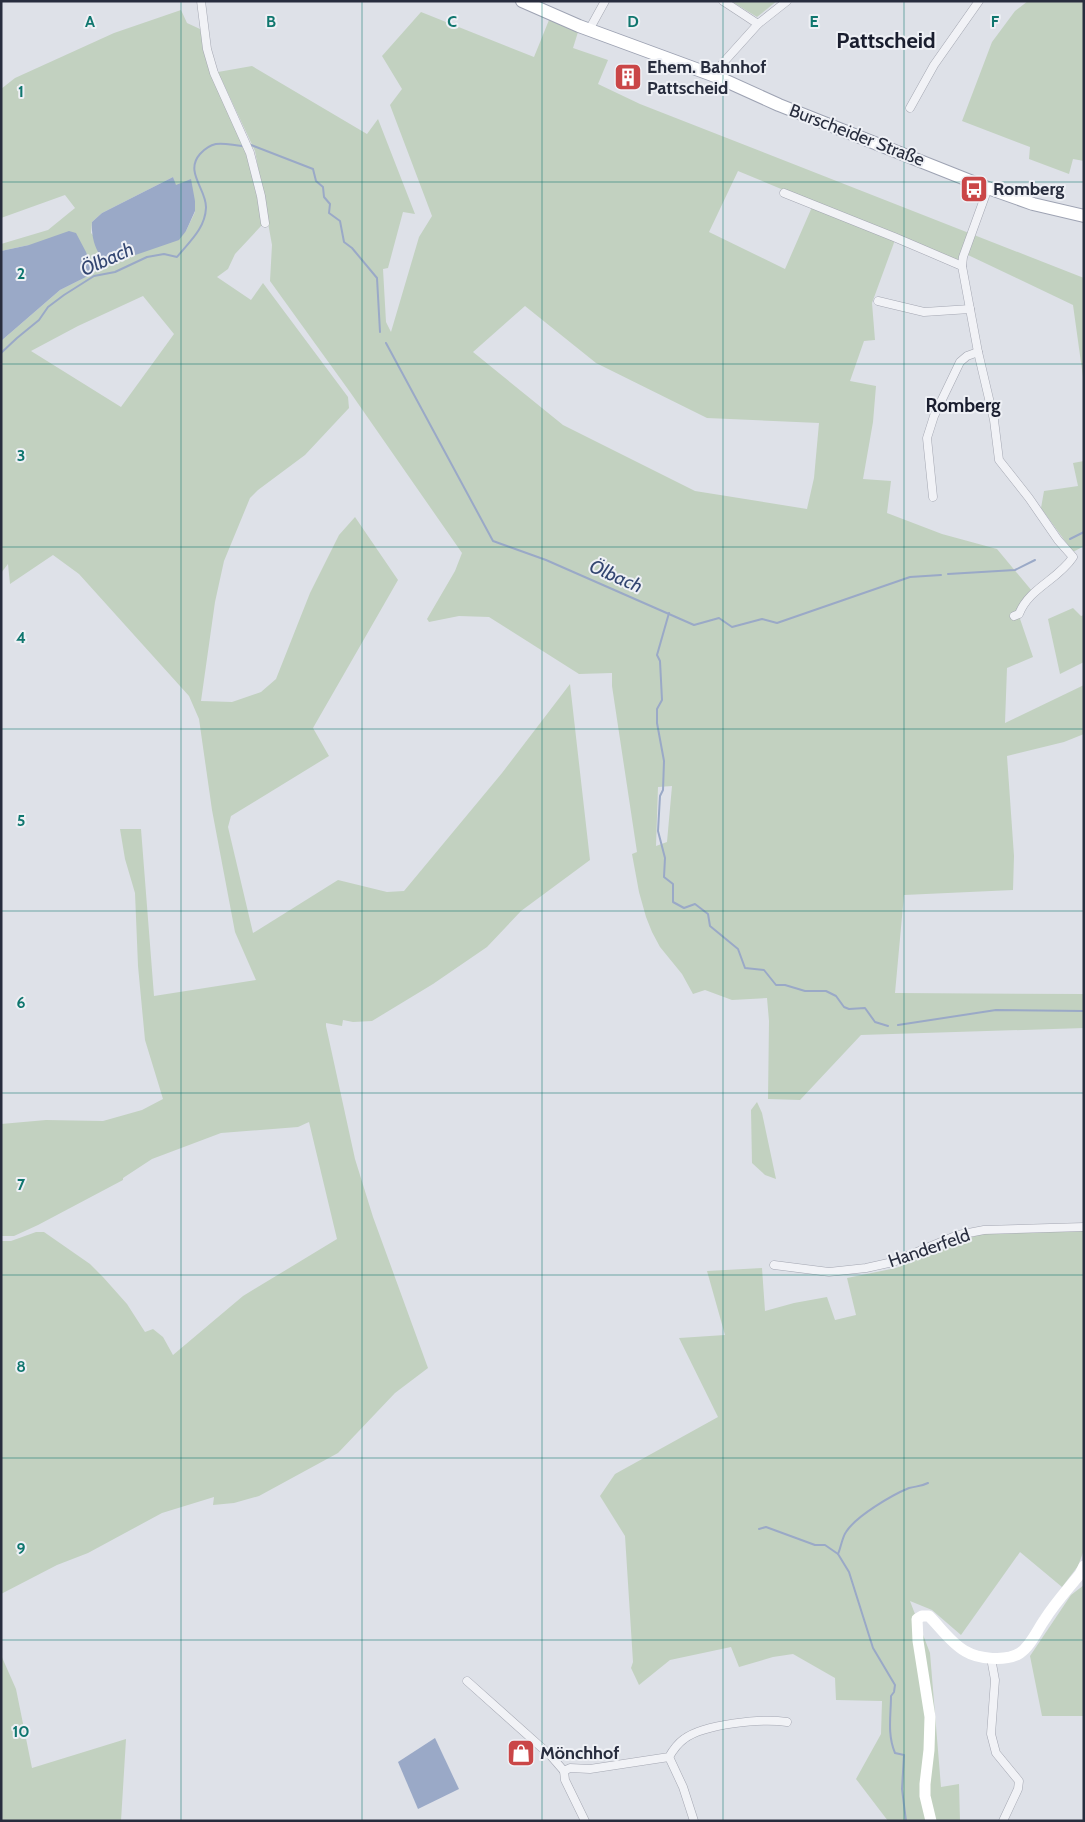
<svg xmlns="http://www.w3.org/2000/svg" width="1085" height="1822" font-family="Cabin,sans-serif">
<rect width="100%" height="100%" fill="#dee1e8"/>
<g fill="#c2d1c0" fill-rule="evenodd">
<path d="M731 1H777L757 17Z"/>
<path d="M1028 1H1084V161L1073 159 1069 174 1029 159 1030 147 962 121 992 42 1015 11Z"/>
<path d="M181 10 187 23 200 29 211 74 225 106 246 145 264 226H261L235 254 228 269 217 277 251 300 263 283 348 397 349 408 305 455 258 490 250 498 224 561 215 602 201 701 232 702 261 692 276 679 310 593 339 535 355 517 398 580 313 728 329 756 231 816 228 827 253 933 338 880 387 892 404 891 502 773 570 684 590 860 521 911 487 947 433 984 372 1021 353 1022 343 1020 342 1026 326 1023V1026L355 1159 373 1217 428 1368 395 1393 338 1453 259 1496 234 1503 213 1505 214 1497 162 1513 88 1553 57 1565 1 1594V1241H11L36 1232H44L90 1264 103 1277 127 1304 145 1332 153 1329 163 1337 173 1355 243 1296 337 1239 309 1122 298 1127 221 1133 152 1159 123 1178V1180L38 1225 14 1236H1V1124L46 1120 103 1121 142 1110 163 1099 145 1040 138 966 135 893 125 859 120 829H141L154 996 256 980 235 932 212 810 199 719 189 696 79 574 53 555 10 584 8 564 1 573V341L60 290 88 276 29 245 1 251V244L48 230 75 208 65 195 1 218V89L15 78 114 33ZM173 177 175 186 195 201V212L186 231 144 251 118 261 91 233 92 222 102 213ZM143 296 174 334 121 407 31 351 78 326Z"/>
<path d="M421 12 534 57 549 20 578 32 573 48 608 60 598 84 640 104 1084 278V384L1073 305 968 255 959 263 738 171 709 232 785 269 812 207 895 240 872 303 875 340 864 341 850 381 876 386 873 422 863 479 891 481 887 513 942 534 997 549 1032 591 1018 613 1033 657 1007 668 1005 723 1084 685V734L1064 742 1007 756 1014 856 1013 890 904 895 895 993 1084 994V1028L861 1035 800 1100 768 1099 769 1021 767 998 732 1000 705 990 693 994 682 974 660 947 652 932 646 917 639 892 632 854 637 852 612 686V673L579 674 489 617 459 616 429 622 427 619 455 571 462 553 350 392 270 281 272 245 255 151 218 72 252 66 367 134 378 119 415 214 403 212 388 268 383 269 386 322 391 332 419 237 432 216 390 105 402 89 382 56ZM525 306 596 363 707 418 819 423 814 478 807 509 695 491 563 425 473 352ZM672 786 667 842 656 846 658 787Z"/>
<path d="M1084 461V546L1073 552 1041 508 1044 491 1078 486 1073 463Z"/>
<path d="M1073 608 1081 616 1084 615V662L1060 674 1048 619Z"/>
<path d="M757 1102 762 1113 776 1179 765 1175 752 1163 751 1110Z"/>
<path d="M1084 1230V1550L1078 1566 1062 1587 1020 1552 961 1635 932 1610 910 1601 930 1653 941 1787 959 1784 960 1821H888L856 1779 881 1734 882 1701 836 1700 835 1678 793 1654 773 1657 739 1667 731 1647 670 1660 639 1685 631 1668 633 1662 625 1536 600 1496 615 1474 718 1417 679 1338 725 1335 707 1271 762 1268 765 1311 794 1303 827 1297 835 1320 856 1315 847 1278 896 1268 980 1234Z"/>
<path d="M1084 1585V1716H1042L1030 1656 1071 1595Z"/>
<path d="M1 1655 16 1689 32 1768 126 1739 121 1821H1Z"/>
</g>
<g fill="#9aa9c7">
<path d="M173 177 176 185 191 179 195 201V211L186 231 179 240 118 261 107 262C95 254 91 235 92 222L102 213Z"/>
<path d="M69 231 76 233 86 252 93 271 88 276 60 290 1 341V251L29 245Z"/>
<path d="M435 1738 459 1789 418 1809 398 1762Z"/>
</g>
<g fill="none" stroke-linecap="round" stroke-linejoin="round">
<g stroke="#9aa9c7" stroke-width="2">
<path d="M251 145 313 169 316 181 323 187 324 197 330 204 329 213 340 221 344 242 352 248 377 278 380 332"/>
<path d="M386 343 493 541 546 560 694 625 719 618 732 627 762 619 777 623 910 577 941 575"/>
<path d="M1 353 17 338 39 320 48 307 64 295 94 276 115 272 147 257 164 254 177 257C189 242 205 229 206 208 207 190 184 172 200 154 214 139 223 144 242 146"/>
<path d="M1070 539 1084 532"/>
<path d="M948 574 1015 570 1035 560"/>
<path d="M669 613 657 655 660 661 662 700 657 709V723L664 761 663 790 660 796 658 831 665 858 664 877 673 884V902L684 908 695 904 708 914 710 926 738 949 745 968 764 970 776 985H785L805 991H826L836 996 844 1007 849 1009 865 1008 875 1022 888 1026"/>
<path d="M898 1025 996 1010 1084 1011"/>
<path d="M759 1529 766 1527 815 1545H825L838 1554"/>
<path d="M906 1821 902 1789 904 1755 895 1753C887 1734 891 1715 891 1696L894 1692 895 1685 873 1648 849 1572 838 1554C841 1547 842 1538 846 1532 856 1516 892 1495 909 1488 916 1486 920 1487 928 1483"/>
</g>
<g stroke="#a4a7b2" stroke-width="9">
<g id="street">
<path d="M201 1 207 49 214 73 250 153 261 196 265 223"/>
<path d="M723 1 758 24"/>
<path d="M589 30 605 1"/>
<path d="M715 76 722 64 758 24 787 1"/>
<path d="M910 108 934 65 979 1"/>
<path d="M988 188 963 257 962 266 978 352 994 420 999 460 1029 498 1058 540 1073 557C1058 580 1029 588 1019 614L1014 616"/>
<path d="M784 193 894 237 962 266"/>
<path d="M878 301 924 312 970 309"/>
<path d="M933 497 927 438 934 416 960 362 967 356 978 352"/>
<path d="M774 1265 829 1272 866 1268 893 1262 958 1235 984 1230 1084 1227"/>
<path d="M991 1658 995 1680 991 1734 996 1753 1019 1781 1018 1789 1003 1821"/>
<path d="M467 1681 551 1756 564 1771 570 1768 590 1769 669 1757C673 1750 677 1744 684 1739 704 1724 762 1718 787 1722"/>
<path d="M669 1757 683 1787 694 1821"/>
<path d="M564 1771 565 1780 585 1821"/>
</g>
</g>
<g stroke="#9ea3b3" stroke-width="14">
<path id="primary" d="M522 1 579 26 715 76 779 105 988 188 1033 204 1084 216"/>
</g>
<use href="#street" stroke="#f1f2f6" stroke-width="8"/>
<path stroke="#fff" stroke-width="11" d="M931 1821 925 1796V1784L929 1750 930 1717 918 1641 917 1619 922 1616H929C940 1627 951 1643 965 1651 978 1659 1006 1662 1020 1653 1031 1646 1037 1630 1045 1619 1055 1603 1068 1589 1080 1574L1084 1566"/>
<use href="#primary" stroke="#fff" stroke-width="12"/>
</g>
<path fill="none" stroke="#0f766e" stroke-width="1" stroke-opacity="0.55" d="M181 1V1821M362 1V1821M542 1V1821M723 1V1821M904 1V1821M1 182H1084M1 364H1084M1 547H1084M1 729H1084M1 911H1084M1 1093H1084M1 1275H1084M1 1458H1084M1 1640H1084"/>
<defs>
<g id="building-square" transform="scale(1.4375)"><rect x="-9" y="-9" width="18" height="18" rx="4" fill="#ca4647" stroke="#eef0f5"/><path d="M-4-6H4V6H1V3H-1V6H-4ZM-2.5-4.3h1.7v1.8h-1.7ZM.8-4.3h1.7v1.8H.8ZM-2.5-1h1.7V.8h-1.7ZM.8-1h1.7V.8H.8Z" fill="#fff"/></g>
<g id="bus-square" transform="scale(1.4375)"><rect x="-9" y="-9" width="18" height="18" rx="4" fill="#ca4647" stroke="#eef0f5"/><path d="M-5-6H5V4H4V6H2V4H-2V6H-4V4H-5ZM-3.5-4V0h7V-4ZM-3.5 1.2v1.5H-2V1.2ZM2 1.2v1.5H3.5V1.2Z" fill="#fff"/></g>
<g id="shop-square" transform="scale(1.4375)"><rect x="-9" y="-9" width="18" height="18" rx="4" fill="#ca4647" stroke="#eef0f5"/><path d="M-5-2.5h2.3a2.7 3.5 0 0 1 5.4 0H5L5.5 6h-11ZM-1.5-2.5h3a1.5 2.3 0 0 0-3 0Z" fill="#fff"/></g>
</defs>
<g fill-rule="evenodd">
<use href="#building-square" x="628" y="77"/>
<use href="#bus-square" x="974" y="189"/>
<use href="#shop-square" x="521" y="1753"/>
</g>
<g text-anchor="middle" dominant-baseline="central" stroke-width="4" stroke-linejoin="round" paint-order="stroke">
<g font-size="18" font-weight="bold" fill="#282d3e" stroke="#eef0f5" text-anchor="start">
<text x="647" y="67">Ehem. Bahnhof<tspan x="647" dy="21">Pattscheid</tspan></text>
<text x="993" y="189">Romberg</text>
<text x="540" y="1753">Mönchhof</text>
</g>
<g font-size="18" fill="#282d3e" stroke="#eef0f5">
<text transform="translate(857 135) rotate(21)">Burscheider Straße</text>
<text transform="translate(929 1248) rotate(-19)">Handerfeld</text>
</g>
<g font-size="19" font-style="italic" fill="#334671" stroke="#eef0f5">
<text transform="translate(107 259) rotate(-24)">Ölbach</text>
<text transform="translate(616 576) rotate(24)">Ölbach</text>
</g>
<g font-size="19" font-weight="bold" fill="#1a1e2f" stroke="#eef0f5">
<text x="963" y="405">Romberg</text>
</g>
<g font-size="22" font-weight="bold" fill="#1a1e2f" stroke="#eef0f5">
<text x="886" y="40">Pattscheid</text>
</g>
</g>
<g font-size="16" text-anchor="middle" font-weight="bold" fill="#0f766e" stroke="#eef0f5" stroke-width="4" stroke-linejoin="round" paint-order="stroke">
<text x="90" y="27">A</text>
<text x="271" y="27">B</text>
<text x="452" y="27">C</text>
<text x="633" y="27">D</text>
<text x="814" y="27">E</text>
<text x="995" y="27">F</text>
<text x="21" y="97">1</text>
<text x="21" y="279">2</text>
<text x="21" y="461">3</text>
<text x="21" y="643">4</text>
<text x="21" y="826">5</text>
<text x="21" y="1008">6</text>
<text x="21" y="1190">7</text>
<text x="21" y="1372">8</text>
<text x="21" y="1554">9</text>
<text x="21" y="1737">10</text>
</g>
<rect width="1085" height="1822" fill="none" stroke="#282d3e" stroke-width="5"/>
</svg>
